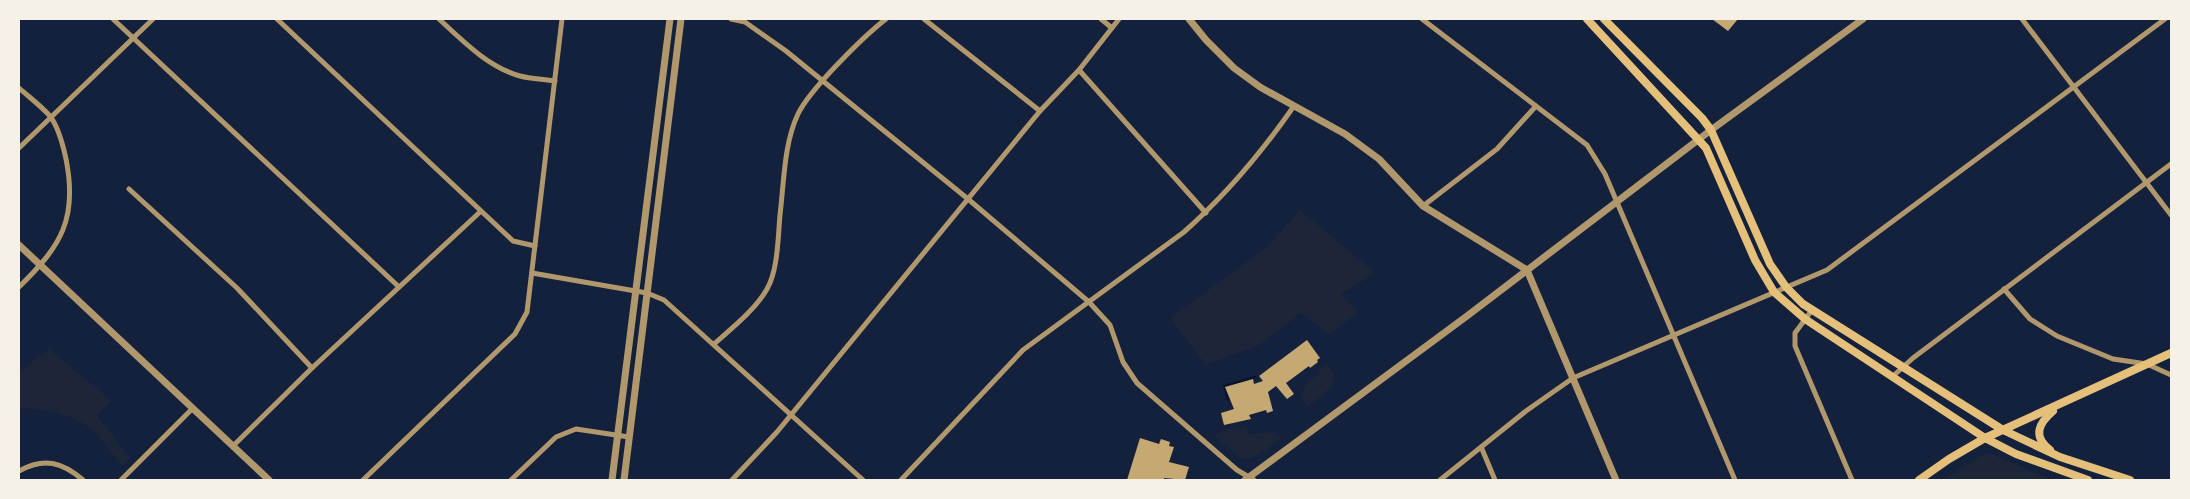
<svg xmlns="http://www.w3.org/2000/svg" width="2190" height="499" font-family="'DejaVu Sans',sans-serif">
<rect width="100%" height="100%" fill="#14213d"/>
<g fill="#1d2539">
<path d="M1300 210 1375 273 1341 294 1358 312 1329 335 1301 313 1257 346 1206 365 1170 318 1267 247Z"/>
<path d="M49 349 112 401 97 415 130 458 122 466C113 455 105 442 95 432 74 413 46 409 19 408V372Z"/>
<path d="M1327 363 1334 374 1333 379 1335 382 1321 397 1307 406 1301 396 1306 384 1321 373 1318 369Z"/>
<path d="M1236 427 1237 429 1246 427 1249 434 1275 432 1282 438C1271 446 1256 459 1242 459L1213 435Z"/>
<path d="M1989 453 2053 480H1943L1982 455Z"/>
</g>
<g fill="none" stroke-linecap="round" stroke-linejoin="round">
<path stroke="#0b132b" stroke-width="2.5" d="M1228 400 1224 386 1255 377"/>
</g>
<g fill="#c6a872">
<path d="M1712 19H1738L1728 31Z"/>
<path d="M1307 340 1320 358 1317 360 1318 362 1310 368 1309 366 1286 383 1294 394 1287 399 1276 386 1268 392 1273 411 1267 413 1266 410 1249 415 1251 419 1224 425 1221 413 1234 409 1225 387 1253 379 1254 384 1263 381 1259 376Z"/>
<path d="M1140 438 1159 444 1161 439 1170 442 1169 446 1174 447 1169 462 1189 467 1185 480 1164 478V480H1127Z"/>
</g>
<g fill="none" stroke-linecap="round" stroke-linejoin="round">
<g stroke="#b1986c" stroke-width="5">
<path d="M113 19 399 287"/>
<path d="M277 19 513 241 535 246"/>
<path d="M439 19C463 41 488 67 520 76 531 79 543 79 555 81"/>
<path d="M731 19 745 22 786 51 968 199 1089 302 1110 325 1123 362 1137 383 1237 470 1254 480"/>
<path d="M924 19 1040 111"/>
<path d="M1101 19 1112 28"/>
<path d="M1422 19 1587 145 1605 174 1735 480"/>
<path d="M2022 19 2171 215"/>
<path d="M1079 70 1206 213"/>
<path d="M19 88C29 97 41 106 50 116 59 128 63 145 66 159 78 219 61 246 19 287"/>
<path d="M19 148 153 19"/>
<path d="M129 189 237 288 312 368"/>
<path d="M1423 206 1497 149 1536 106"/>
<path d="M532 273 647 293 664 300 863 480"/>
<path d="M2004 289 2030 319 2057 336 2113 359 2147 364 2171 375"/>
<path d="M1812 310 1795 333V346L1852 480"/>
<path d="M714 344C732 328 755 310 767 289 778 270 778 237 780 215 784 182 784 143 798 114 810 89 864 36 886 19"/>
<path d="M1892 377 1913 358 2171 164"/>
<path d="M233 446 312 368 480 212"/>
<path d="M1482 449 1495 480"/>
<path d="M19 471C44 457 62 462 83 480"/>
<path d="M121 480 192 409"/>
<path d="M363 480 515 334 527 312 562 19"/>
<path d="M511 480 556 437 576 429 629 437"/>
<path d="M732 480 777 432 1040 111 1079 70 1119 19"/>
<path d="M901 480 1023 350 1184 232C1226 195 1262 152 1294 106"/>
<path d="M1440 480 1526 411 1573 378 1827 270 2165 19"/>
</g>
<g stroke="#b1986c" stroke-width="7">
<path d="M1189 19 1206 40 1234 68 1260 87 1345 134 1379 159 1423 206 1527 270 1616 480"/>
<path d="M19 245 269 480"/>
<path d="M612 480 670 19"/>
<path d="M624 480 681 19"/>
<path d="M1245 480 1467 316 1711 130 1863 19"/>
</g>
<g stroke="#e5c07b" stroke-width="8">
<path d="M1587 19 1706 148 1755 260 1774 292 1805 319 1985 438 2016 454 2088 480"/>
<path d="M1604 19 1702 118 1711 130 1770 264 1786 287 1803 304 2003 430 2060 457 2130 480"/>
<path d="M2050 450C2032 436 2039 423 2053 411"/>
<path d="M1919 480 1949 459 1985 438 2171 353"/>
</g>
</g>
<rect width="2190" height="499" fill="none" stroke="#f6f1e7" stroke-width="40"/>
</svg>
